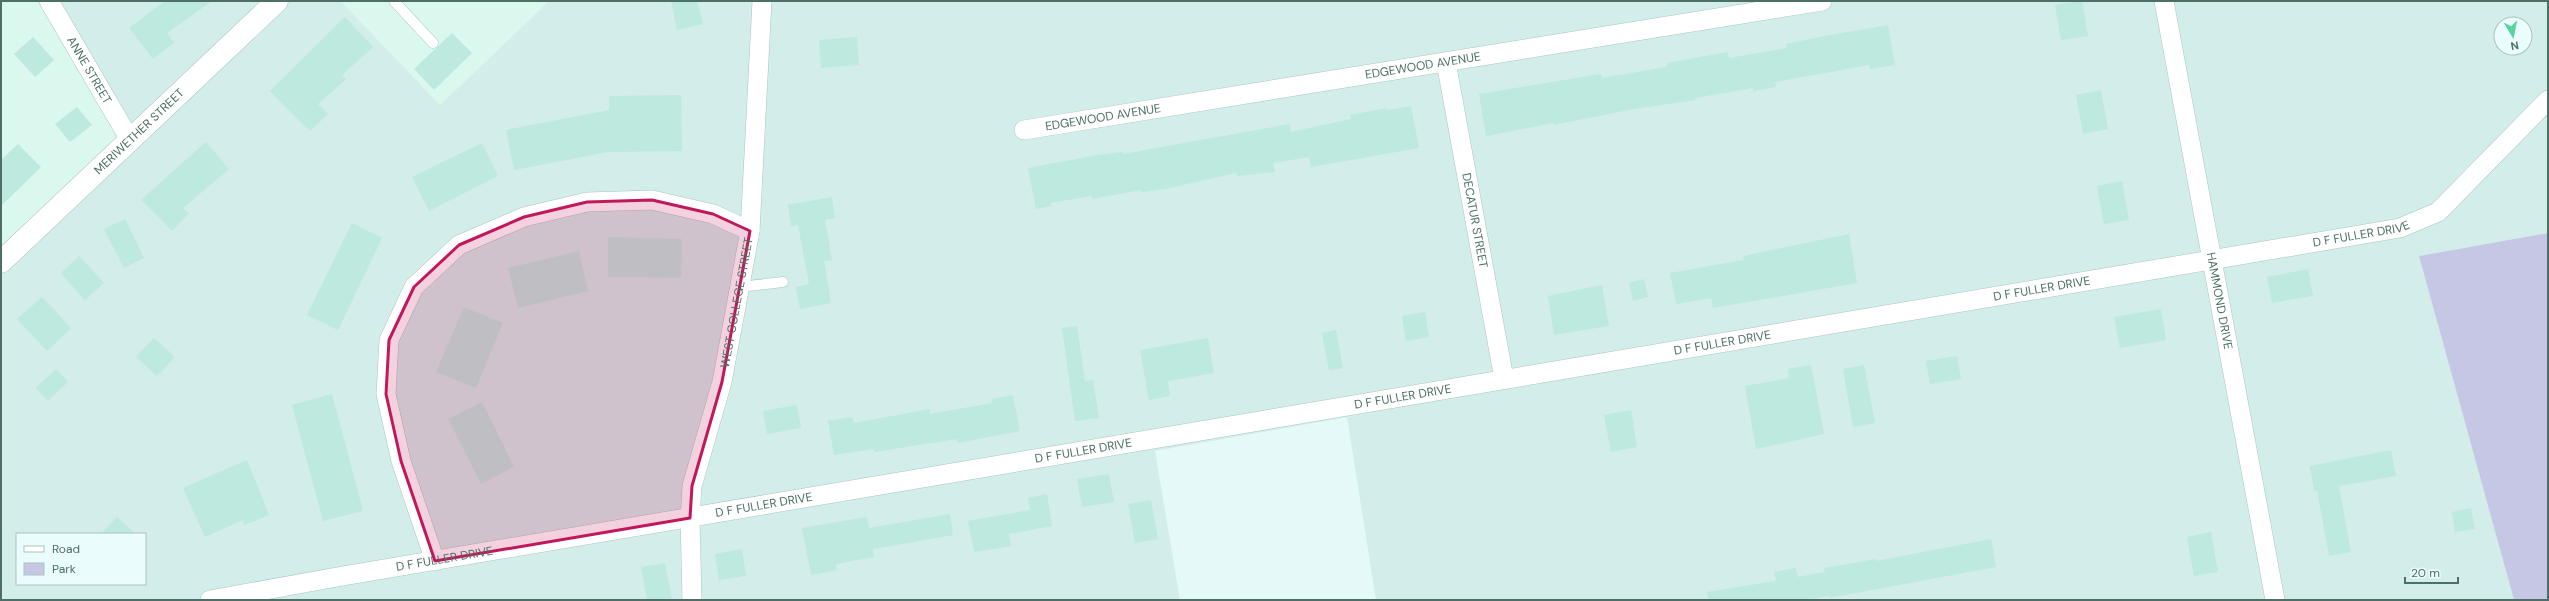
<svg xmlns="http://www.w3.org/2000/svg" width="2549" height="601" font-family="'DM Sans',sans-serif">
<rect width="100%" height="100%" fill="#e5f9f8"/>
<path fill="#d2edea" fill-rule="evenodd" d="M44 1H341L440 105 549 1H2548V233L2419 256 2514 600H1376L1347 417 1155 451 1180 600H1V253ZM2501 24H2525V48H2501ZM17 534H145V584H17Z"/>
<g fill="#daf8ed">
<path d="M1 1H44L122 137 1 253Z"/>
<path d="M341 1H549L440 105Z"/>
</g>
<path fill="#c5c7e5" d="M2548 233V600H2514L2419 256Z"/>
<g fill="#bee9de">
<path d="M165 1H212L167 33 174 43 153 59 129 28Z"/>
<path d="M671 1H697L703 24 677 30Z"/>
<path d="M2082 1 2088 36 2061 40 2055 5Z"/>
<path d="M345 17 373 47 342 75 346 79 318 104 328 114 310 131 270 91Z"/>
<path d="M1888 25 1895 65 1870 69 1869 65 1775 82 1776 87 1753 91V88L1695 98V100L1634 109 1553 125V123L1486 136 1479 94 1601 74 1602 78 1667 67V63L1728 52 1729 58 1787 48 1786 44 1825 36Z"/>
<path d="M452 33 472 53 434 90 414 69Z"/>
<path d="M33 37 54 60 35 77 14 54Z"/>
<path d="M857 37 859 65 821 68 819 40Z"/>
<path d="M2101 90 2108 129 2083 134 2076 95Z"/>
<path d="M681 95 682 151 608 152 514 170 506 130 609 110V96Z"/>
<path d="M1411 106 1419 148 1311 167 1309 157 1273 163 1275 172 1237 176 1236 173 1165 189 1141 192V190L1092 199V196L1050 203 1051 206 1036 209 1028 168 1098 155 1123 152V154L1290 124 1291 132 1351 119 1350 115 1387 108V110Z"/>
<path d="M77 107 92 125 70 142 55 124Z"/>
<path d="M206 142 229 169 183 208 189 213 172 231 141 200Z"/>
<path d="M482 143 498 176 429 211 412 177Z"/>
<path d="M18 144 41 167 1 206V160Z"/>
<path d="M2122 181 2129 220 2104 224 2097 186Z"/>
<path d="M832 197 835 218 825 220 832 260 824 261 831 303 800 309 796 287 809 284 798 225 791 226 788 205Z"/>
<path d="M125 219 144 258 124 268 104 229Z"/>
<path d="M352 223 382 238 338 330 307 315Z"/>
<path d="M1849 234 1857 283 1713 308 1711 298 1676 304 1670 273 1744 260 1743 256Z"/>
<path d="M608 237 682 239 681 278 608 277Z"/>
<path d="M579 251 588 291 518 308 508 268Z"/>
<path d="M79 256 104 283 85 300 61 273Z"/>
<path d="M2308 269 2313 296 2272 303 2267 277Z"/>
<path d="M1644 279 1648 297 1633 301 1629 283Z"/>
<path d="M1602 285 1609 326 1554 335 1548 296Z"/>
<path d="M42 297 71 328 47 351 17 319Z"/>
<path d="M464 307 503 323 476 388 436 372Z"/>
<path d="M2161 309 2166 340 2120 348 2114 317Z"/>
<path d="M1425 312 1429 337 1406 341 1402 316Z"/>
<path d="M1077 326 1085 381 1093 380 1099 418 1075 421 1062 328Z"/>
<path d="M1336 330 1343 368 1329 370 1322 333Z"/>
<path d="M154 338 175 357 157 376 136 357Z"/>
<path d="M1208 338 1214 373 1168 381 1170 396 1149 400 1140 350Z"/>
<path d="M1957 356 1961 379 1930 384 1926 361Z"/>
<path d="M1811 365 1824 434 1756 449 1745 386 1789 378 1788 369Z"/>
<path d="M1864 365 1875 423 1853 427 1843 369Z"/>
<path d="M56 369 68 382 48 401 36 388Z"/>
<path d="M332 394 363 511 323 521 292 405Z"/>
<path d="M1013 395 1020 431 957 443V439L874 452V449L834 455 828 421 852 417 854 423 930 409V414L992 403 991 399Z"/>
<path d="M482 402 514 467 481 484 448 419Z"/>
<path d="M797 405 801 428 767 434 763 411Z"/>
<path d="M1631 410 1637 447 1611 452 1604 415Z"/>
<path d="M2391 450 2396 476 2339 486 2351 552 2329 556 2317 490 2314 491 2310 466Z"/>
<path d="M247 460 269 515 244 525 243 520 205 537 183 488Z"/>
<path d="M1109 474 1114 502 1082 507 1077 479Z"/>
<path d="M1047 494 1052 526 1009 534 1011 546 974 552 968 521 1030 510 1028 498Z"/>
<path d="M1151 500 1158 539 1135 543 1128 504Z"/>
<path d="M2471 508 2475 529 2455 532 2452 512Z"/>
<path d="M950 514 953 535 873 549 874 557 836 564 837 570 811 575 802 528 867 517 869 528Z"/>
<path d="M117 517 136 534H101Z"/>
<path d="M2211 532 2218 572 2194 576 2187 537Z"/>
<path d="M1991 539 1996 567 1829 598V596L1805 600H1708L1707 592 1776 581 1774 572 1796 568 1798 577 1825 572 1824 568 1876 559V561Z"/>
<path d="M742 549 746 576 719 580 715 554Z"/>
<path d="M665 563 672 600H647L641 567Z"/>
</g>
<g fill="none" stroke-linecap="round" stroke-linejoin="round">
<g stroke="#abc6c0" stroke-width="11">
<g id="service">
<path d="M394 1 433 43"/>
<path d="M739 287 783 282"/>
</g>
</g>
<g stroke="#abc6c0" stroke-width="20">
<g id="minor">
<path id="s1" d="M49 1 130 140"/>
<path id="s2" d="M2164 1 2275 600"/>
<path id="s3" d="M1446 62 1504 379"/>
<path id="s4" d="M1024 130 1822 1"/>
<path d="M435 561 401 461 386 394 389 340 414 287 459 245 524 217 587 202 652 200 713 214 750 231"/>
<path id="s5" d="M210 600 337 577 2400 228 2438 212 2548 100"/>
<path id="s6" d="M692 600 690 518 692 486 722 382 750 231 762 1"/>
</g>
</g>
<g stroke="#abc6c0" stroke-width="23">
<g id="tertiary">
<path id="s7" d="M1 262 277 1"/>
</g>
</g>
<use href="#service" stroke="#fff" stroke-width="10"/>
<use href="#minor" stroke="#fff" stroke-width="19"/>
<use href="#tertiary" stroke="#fff" stroke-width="22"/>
</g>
<path fill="#c2185b" fill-opacity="0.2" stroke="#c2185b" stroke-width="3" stroke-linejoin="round" d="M652 200 713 214 750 231 722 382 692 486 690 518 435 561 401 461 386 394 389 340 414 287 459 245 524 217 587 202Z"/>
<g text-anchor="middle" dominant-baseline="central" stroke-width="4" stroke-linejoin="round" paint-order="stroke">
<g font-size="12" fill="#4d6f65" stroke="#ebfcfc">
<text stroke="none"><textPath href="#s4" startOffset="404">EDGEWOOD AVENUE</textPath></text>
<text stroke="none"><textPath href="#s1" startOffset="80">ANNE STREET</textPath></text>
<text stroke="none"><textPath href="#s4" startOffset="80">EDGEWOOD AVENUE</textPath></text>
<text stroke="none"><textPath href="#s7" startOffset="190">MERIWETHER STREET</textPath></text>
<text stroke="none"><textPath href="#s3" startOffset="161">DECATUR STREET</textPath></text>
<text stroke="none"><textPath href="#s5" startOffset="2182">D F FULLER DRIVE</textPath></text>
<text stroke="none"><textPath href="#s5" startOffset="1858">D F FULLER DRIVE</textPath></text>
<text stroke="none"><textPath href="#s2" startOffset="305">HAMMOND DRIVE</textPath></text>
<text stroke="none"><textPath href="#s6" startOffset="303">WEST COLLEGE STREET</textPath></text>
<text stroke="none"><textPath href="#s5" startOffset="1534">D F FULLER DRIVE</textPath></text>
<text stroke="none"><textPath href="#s5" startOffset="1210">D F FULLER DRIVE</textPath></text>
<text stroke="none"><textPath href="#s5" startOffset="886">D F FULLER DRIVE</textPath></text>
<text stroke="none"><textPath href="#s5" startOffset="562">D F FULLER DRIVE</textPath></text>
<text stroke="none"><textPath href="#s5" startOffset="238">D F FULLER DRIVE</textPath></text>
</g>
</g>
<rect width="2549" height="601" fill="none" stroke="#4d6f65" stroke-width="4"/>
<rect x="16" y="533" width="130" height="52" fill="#ebfcfc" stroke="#acc4c0"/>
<rect x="24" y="546" width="20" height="6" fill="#ffffff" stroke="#acc4c0"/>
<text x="52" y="553" font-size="12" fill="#4d6f65">Road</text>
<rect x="24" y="563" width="20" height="12" fill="#c5c7e5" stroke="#acc4c0"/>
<text x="52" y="573" font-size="12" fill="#4d6f65">Park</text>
<g transform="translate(2513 36) rotate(170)"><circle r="19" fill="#ebfcfc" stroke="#acc4c0"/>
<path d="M0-3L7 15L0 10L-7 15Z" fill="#59d49f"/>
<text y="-6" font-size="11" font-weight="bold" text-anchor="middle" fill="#4d6f65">N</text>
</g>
<path d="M2405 577v6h53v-6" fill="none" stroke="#4d6f65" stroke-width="2"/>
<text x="2411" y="577" font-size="12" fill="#4d6f65" stroke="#ebfcfc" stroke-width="3" paint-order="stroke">20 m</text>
</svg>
